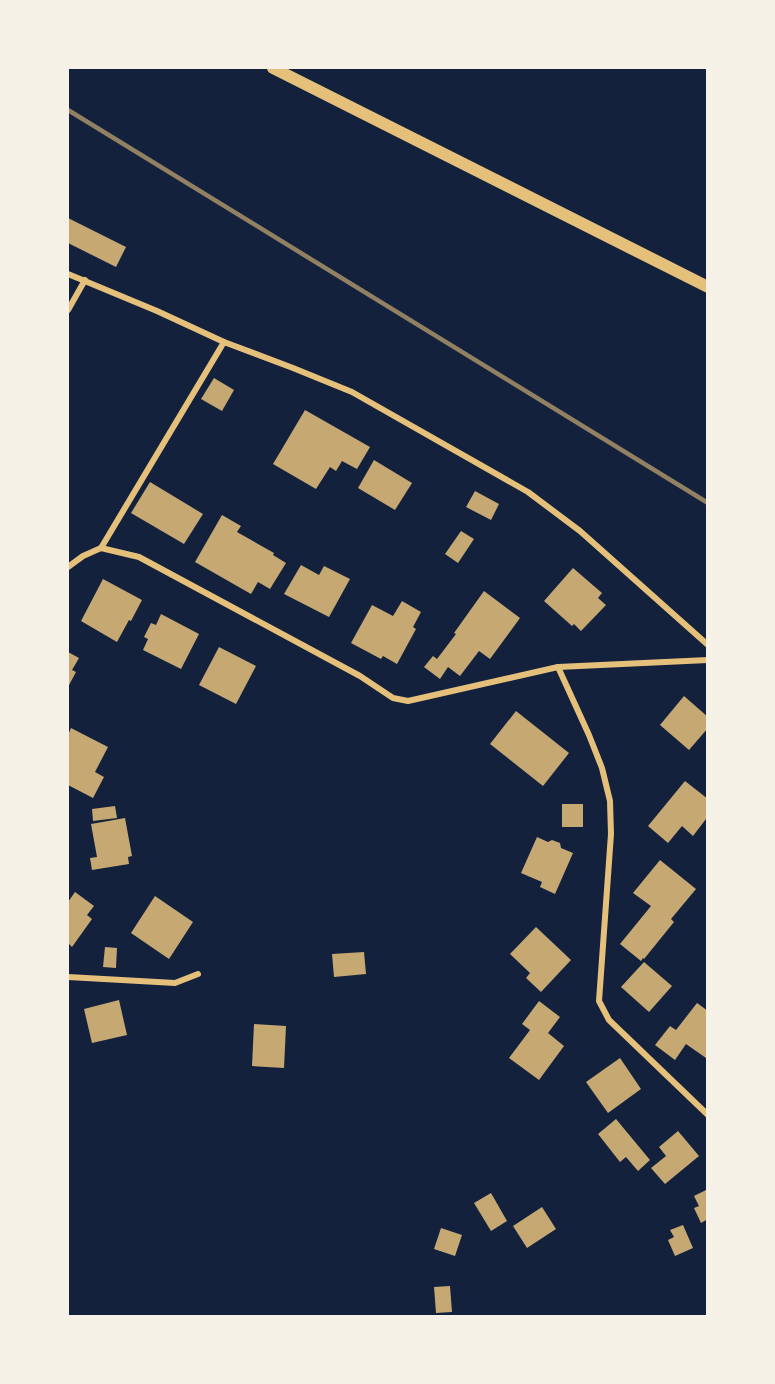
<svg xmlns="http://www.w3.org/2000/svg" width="775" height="1384" font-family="'IBM Plex Serif',serif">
<rect width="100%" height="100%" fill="#14213d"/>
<g fill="#c6a872">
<path d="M68 218 126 247 116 267 68 243Z"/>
<path d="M214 378 234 390 222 411 201 399Z"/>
<path d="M305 410 370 447 357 469 342 461 336 471 330 467 316 489 273 464Z"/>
<path d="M374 460 412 483 395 510 358 488Z"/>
<path d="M150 482 203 514 184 544 131 513Z"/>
<path d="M475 491 499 504 491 520 466 507Z"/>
<path d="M222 515 241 526 237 532 274 553 273 555 286 563 270 589 258 582 251 594 195 562Z"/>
<path d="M461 531 474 539 458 563 445 554Z"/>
<path d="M301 565 319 575 324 566 350 579 329 617 284 594Z"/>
<path d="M573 568 602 593 598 598 606 605 581 631 574 624 572 626 544 601Z"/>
<path d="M103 579 142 600 131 621 129 620 117 642 81 621Z"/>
<path d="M484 591 520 618 490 659 479 651 460 676 448 667 440 679 424 667 433 656 437 659 456 634 454 633Z"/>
<path d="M402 601 421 612 413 627 416 629 397 664 383 656 381 659 351 643 372 605 393 616Z"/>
<path d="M161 614 199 634 181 669 143 650 148 639 144 637 151 623 156 625Z"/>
<path d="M219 647 256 666 236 704 199 685Z"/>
<path d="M68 652 79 658 72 670 76 672 68 687Z"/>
<path d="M684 696 708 717V728L689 750 660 725Z"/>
<path d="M516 711 569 753 543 786 490 744Z"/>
<path d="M71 728 108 747 95 772 104 777 93 798 68 785V735Z"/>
<path d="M685 781 708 799V820L706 819 693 836 682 826 668 843 648 826Z"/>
<rect x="562" y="804" width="21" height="23"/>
<path d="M115 806 117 818 93 821 92 809Z"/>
<path d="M125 818 132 856 128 857 129 864 92 870 90 858 97 857 91 824Z"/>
<path d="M537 837 548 842 552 840 560 843 561 848 573 853 555 894 540 887 542 882 521 873Z"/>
<path d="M660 860 696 889 671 919 674 922 644 959 643 958 641 961 620 944 651 906 633 893Z"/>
<path d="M75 892 94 906 87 915 92 919 72 947 68 943V902Z"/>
<path d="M155 896 193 922 169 959 131 933Z"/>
<path d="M536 927 571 960 541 992 526 978 530 973 510 954Z"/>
<path d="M105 947 117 948 116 968 103 967Z"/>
<path d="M364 952 366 974 334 977 332 954Z"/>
<path d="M644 962 672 986 649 1012 621 987Z"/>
<path d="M119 1000 127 1035 92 1043 84 1009Z"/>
<path d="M539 1001 560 1017 548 1033 564 1046 539 1080 509 1058 530 1030 522 1024Z"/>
<path d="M697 1003 708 1011V1055L706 1058 686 1044 675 1060 655 1045 670 1026 676 1030Z"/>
<path d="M254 1024 286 1026 284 1068 252 1066Z"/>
<path d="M620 1058 641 1089 608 1113 586 1082Z"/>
<path d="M616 1119 650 1160 638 1171 626 1157 620 1162 598 1134Z"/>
<path d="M678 1131 699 1156 665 1184 651 1168 666 1156 659 1147Z"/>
<path d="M708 1189V1219L701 1223 694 1208 699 1206 694 1196Z"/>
<path d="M491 1193 507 1221 491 1231 474 1203Z"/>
<path d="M542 1207 556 1229 527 1248 513 1226Z"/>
<path d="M683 1225 693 1248 675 1256 668 1240 674 1237 670 1230Z"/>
<path d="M441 1228 462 1235 455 1256 434 1249Z"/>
<path d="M450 1286 452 1312 436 1313 434 1287Z"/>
</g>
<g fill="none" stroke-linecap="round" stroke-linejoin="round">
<g stroke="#e5c07b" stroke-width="6">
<path d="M68 274 157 311 224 342 293 368 352 392 528 492 580 531 708 645"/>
<path d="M68 310 85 280"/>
<path d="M101 548 224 342"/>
<path d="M68 567 83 556 101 548 139 557 360 676 393 698 408 701 558 667 708 660"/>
<path d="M558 667 589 735 602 768 610 801 611 834 599 1001 609 1020 708 1115"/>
<path d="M68 977 175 983 198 974"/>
</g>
<path stroke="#e5c07b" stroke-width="12" d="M273 68 708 287"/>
<path stroke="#918062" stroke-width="4.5" d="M68 110 708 503"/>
</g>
<rect width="775" height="1384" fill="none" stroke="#f6f1e7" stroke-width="138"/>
</svg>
